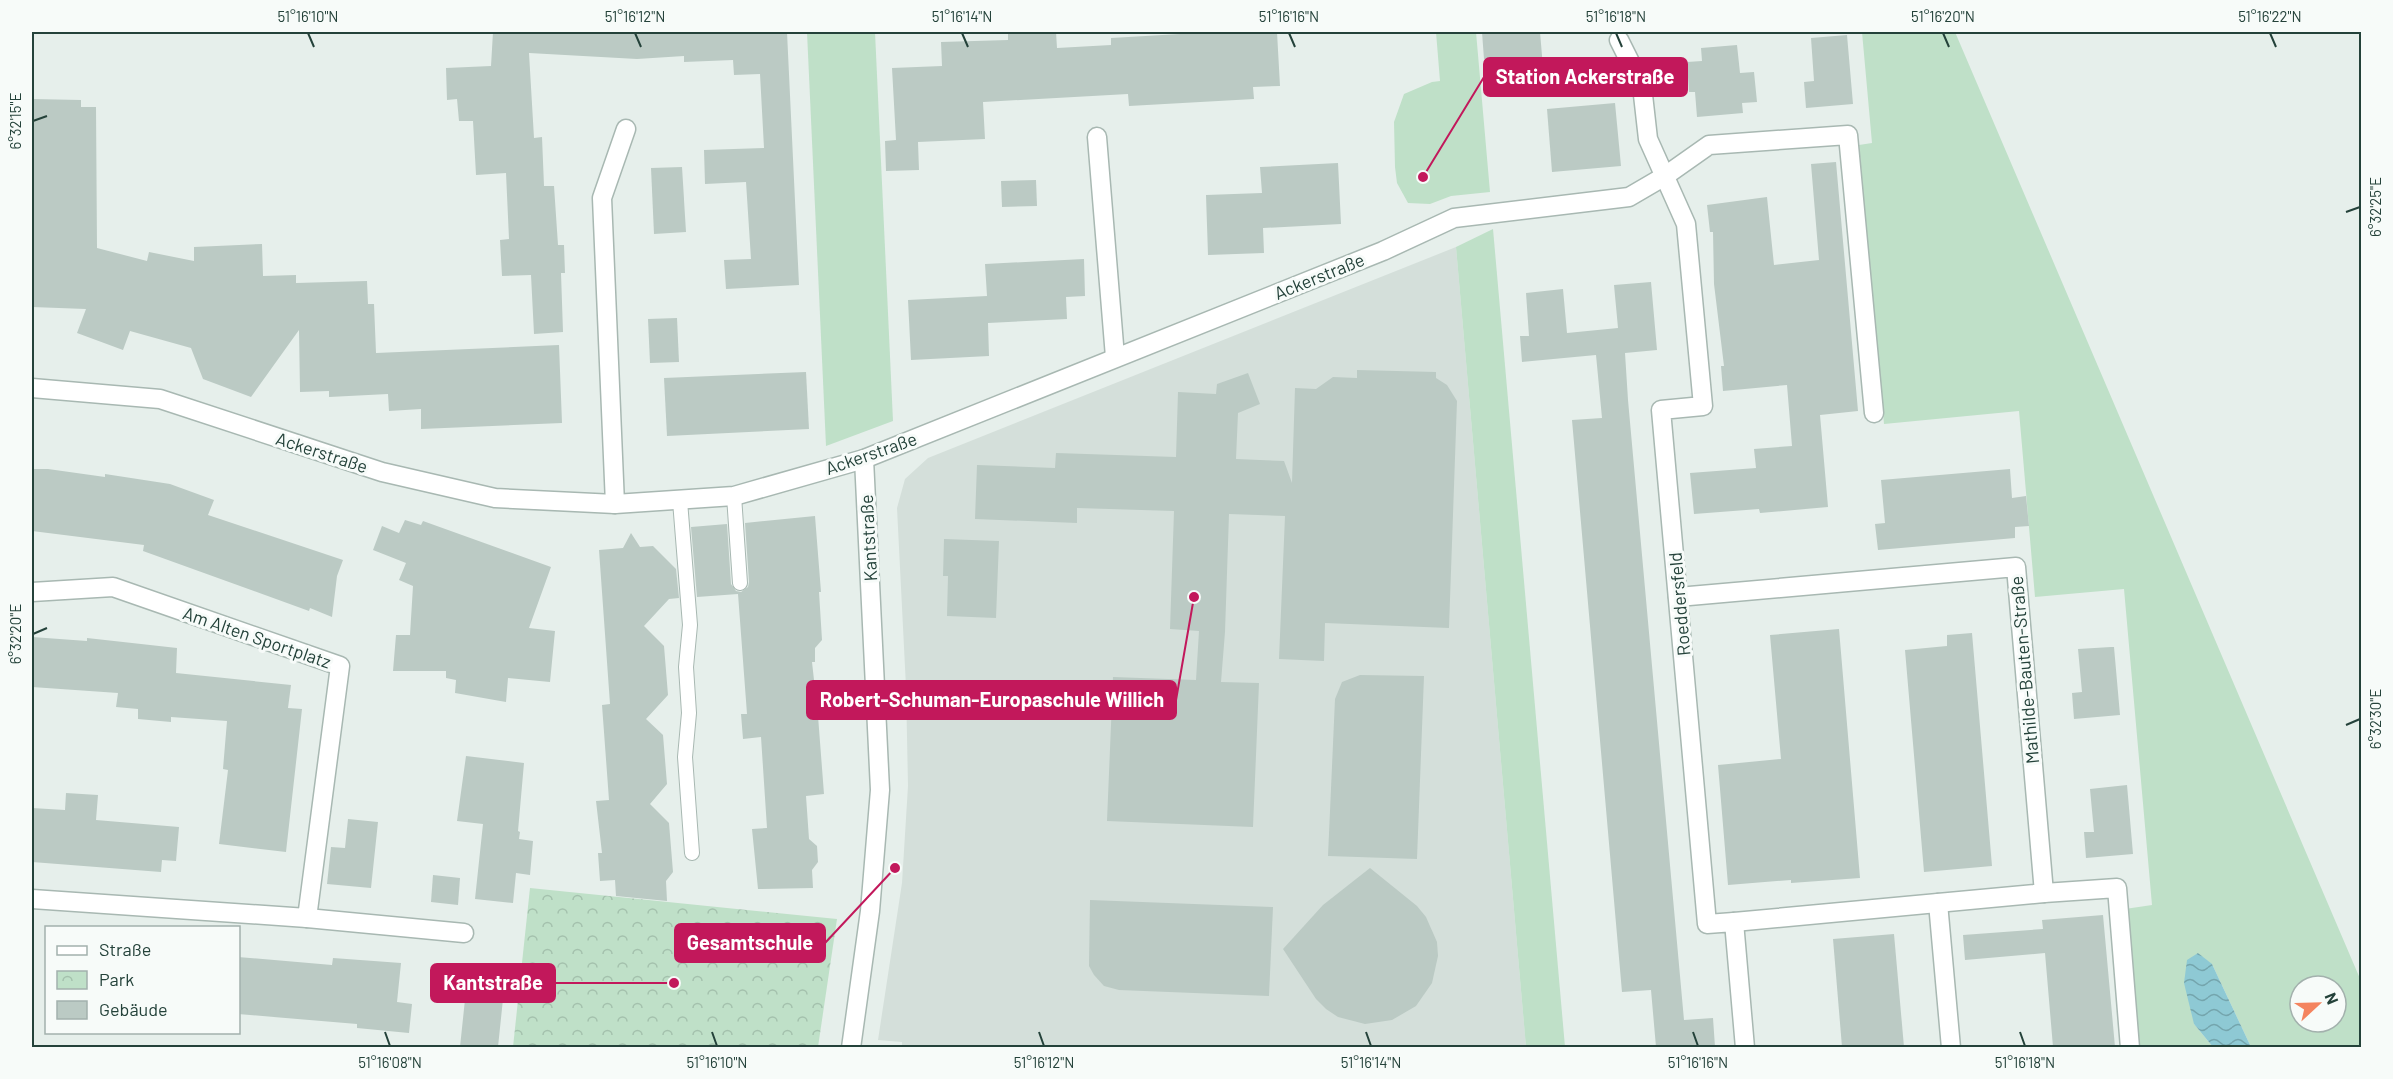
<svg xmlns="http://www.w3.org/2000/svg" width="2393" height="1079" font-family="Barlow,sans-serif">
<defs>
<pattern id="park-crowns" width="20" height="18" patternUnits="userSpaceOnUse" patternTransform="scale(1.5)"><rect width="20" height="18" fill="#bfe0c8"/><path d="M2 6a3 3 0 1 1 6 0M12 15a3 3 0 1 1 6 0" fill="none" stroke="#a4c1ad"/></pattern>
<pattern id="water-waves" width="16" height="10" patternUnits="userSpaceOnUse" patternTransform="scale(1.5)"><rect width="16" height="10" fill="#8ec9d4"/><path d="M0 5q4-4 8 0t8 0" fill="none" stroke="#74a5ad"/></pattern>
</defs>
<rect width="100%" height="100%" fill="#e6efeb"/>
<path fill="#d4dfda" d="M1456 247 1526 1047 902 1048V1042L878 1040 902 883 908 786 906 687 897 508 905 479 928 458Z"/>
<g fill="#bfe0c8" fill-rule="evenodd">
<path d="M807 32H875L893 421 826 446Z"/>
<path d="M1436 32H1476L1490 192 1451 196 1430 204 1408 203 1397 183 1395 167 1394 122 1404 94 1432 82 1440 81Z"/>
<path d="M1862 32H1955L2361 981V1047H2251L2212 964 2194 1024 2213 1047H2137L2125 909 2152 905 2124 589 2035 597 2019 411 1884 424 1859 145 1872 143ZM2300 986H2336V1022H2300Z"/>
<path d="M1493 229 1565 1047H1526L1456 247Z"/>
</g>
<path fill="url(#park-crowns)" d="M530 888 837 919 818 1047H513Z"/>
<path fill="url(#water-waves)" d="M2198 953 2212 964 2251 1047H2213L2194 1024 2184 983 2187 960Z"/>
<g fill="#bbcac4">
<path d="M493 32H787L799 285 726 289 724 260 751 259 746 182 705 184 704 150 764 148 760 74 734 75 733 60 684 62V56L637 59 529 53 534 138 542 137 544 186H554L558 245H564L565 273H561L563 332 534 334 531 275 502 276 500 240 509 239 506 173 476 175 473 121H459L457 99 447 100 446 68 491 66Z"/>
<path d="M1008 32H1056L1057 48 1111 45V38L1180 34V32H1277L1280 86 1253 87 1254 99 1129 106 1128 94 983 102 985 139 918 142 919 170 886 171 885 141 896 140 892 68 942 66 941 42 1008 40Z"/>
<path d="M1482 32H1540L1544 79 1498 83 1495 58 1484 59Z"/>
<path d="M1847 35 1853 104 1806 108 1804 82 1814 81 1811 38Z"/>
<path d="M1737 45 1740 73 1754 72 1757 102 1742 103 1743 113 1697 117 1695 92H1689L1687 62 1702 61 1701 48Z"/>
<path d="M32 99 81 100V107H96L97 248 147 261 149 252 194 261V247L262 244 263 276 296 275V283L367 281 368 304H374L376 353 559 345 562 423 421 429V409L389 411 388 394 329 397V391L300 392 299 330 251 397 203 379 191 348 130 331 123 350 77 333 86 309 32 307Z"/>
<path d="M1615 103 1621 166 1552 172 1547 109Z"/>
<path d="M1836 162 1858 411 1820 415 1828 507 1760 513 1759 509 1694 514 1690 473 1756 468 1754 449 1792 446 1787 385 1723 391 1721 366H1724L1714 284 1713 232H1710L1707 205 1767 197 1774 265 1819 260 1811 164Z"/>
<path d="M1338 163 1341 224 1263 228 1264 253 1208 255 1206 195 1262 193 1260 167Z"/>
<path d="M682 167 686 232 654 234 651 168Z"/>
<path d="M1036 180 1037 206 1002 207 1001 181Z"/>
<path d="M1084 259 1085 296 1066 297 1067 319 988 323 989 356 911 360 908 300 987 296 985 264Z"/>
<path d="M1651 282 1657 350 1625 353 1628 400 1684 1020 1713 1018 1715 1047H1656L1651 990 1622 992 1572 420 1602 418 1596 355 1522 362 1520 336H1529L1526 293 1563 289 1567 333 1618 328 1614 285Z"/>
<path d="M677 318 679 362 650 363 648 319Z"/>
<path d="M1357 370 1436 372V378L1447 385 1457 401 1449 628 1325 623 1324 661 1279 659 1285 516 1229 514 1225 632 1221 682 1259 683 1253 827 1107 821 1113 677 1196 680 1199 631 1170 629 1174 511 1077 508V523L975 519 977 465 1055 468 1056 453 1176 457 1178 392 1216 394 1217 384 1248 373 1260 404 1238 413 1236 459 1284 461 1292 483 1295 388 1316 389 1333 377 1357 378Z"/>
<path d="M806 372 809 429 667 436 664 378Z"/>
<path d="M32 469H48L105 477V474L170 484 214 500 208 515 343 560 337 576 332 617 310 608 309 611 143 551 144 545 32 531Z"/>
<path d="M2010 469 2012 498 2026 496 2029 526 2015 527V538L1878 550 1875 524 1885 523 1881 480Z"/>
<path d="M815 516 821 592H819L822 640 815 648V662H812L818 716 824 794 806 796 809 839 817 846 818 862 812 870 813 888 758 889 752 829 767 828 761 737 743 739 741 714H747L738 594 697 597 691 527 727 524 731 584 736 591 741 592 748 587 749 582 745 523Z"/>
<path d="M405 520 421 525 423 521 551 567 529 628 555 631 550 682 508 678 506 702 455 693 456 680 446 678V671H393L396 635H410L413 586 399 580 406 563 373 550 382 526 399 533Z"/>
<path d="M631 533 640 547 653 546 676 569 679 598 669 599 644 626 664 646 668 695 646 719 663 735 667 784 650 804 669 823 673 872 666 881 667 901 616 896 615 880 600 881 598 853H602L596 801 609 800 602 705 610 704 599 550 623 548Z"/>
<path d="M944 539 999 541 996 618 947 616 948 576H943Z"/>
<path d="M1839 629 1860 878 1791 883V880L1728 885 1718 765 1781 759 1770 635Z"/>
<path d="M1972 633 1992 866 1924 872 1905 650 1947 646V635Z"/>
<path d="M32 637 87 641V638L177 648 176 673 291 685 288 708 302 709 286 852 219 844 228 770 223 769 227 721 171 717V722L138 719V709L116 707 118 693 32 687Z"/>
<path d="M2111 647H2114L2120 715 2074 719 2072 693 2082 692 2078 649Z"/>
<path d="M1360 675 1424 676 1417 859 1328 856 1335 699 1342 682Z"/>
<path d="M466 756 524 763 518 831 520 832 519 839 533 841 530 875 516 873 513 903 475 899 483 824 457 821Z"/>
<path d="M2127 785 2133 854 2086 858 2084 832H2094L2090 789Z"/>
<path d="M66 793 98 795 96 820 179 827 176 861 162 860 161 872 32 862V808L65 810Z"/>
<path d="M348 819 378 822 371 888 327 884 331 847 345 848Z"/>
<path d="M1370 868 1417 906 1426 917 1437 942 1438 956 1432 983 1416 1006 1392 1020 1365 1024 1338 1017 1326 1009 1316 999 1283 949 1323 905Z"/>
<path d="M433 875 460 878 458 905 431 902Z"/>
<path d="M1090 900 1273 907 1269 996 1119 990 1104 986 1094 975 1089 966Z"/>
<path d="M2103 915 2115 1047H2053L2045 953 1965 960 1963 935 2043 929 2042 920Z"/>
<path d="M1894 934 1904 1047H1842L1833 939Z"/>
<path d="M238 957 332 965 333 958 401 963 397 1002 412 1004 409 1033 357 1028V1024L238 1014Z"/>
<path d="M468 971 520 976 518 1001 503 999 498 1047H460Z"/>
</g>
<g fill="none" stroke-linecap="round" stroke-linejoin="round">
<g stroke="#a8b8b2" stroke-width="16">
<g id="lane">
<path d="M734 496 740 583"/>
<path d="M680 501 690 625 686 667 689 713 685 757 692 853"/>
</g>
</g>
<g stroke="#a8b8b2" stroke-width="21">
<g id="street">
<path d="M1619 40 1642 86 1648 139 1686 224 1703 406 1661 410 1707 924 1734 922 1745 1048"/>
<path d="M1097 137 1115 357"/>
<path d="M32 388 160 399 382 472 495 498 615 504 734 496 864 459 1383 251 1454 218 1629 197 1665 176 1709 145 1848 135 1874 413"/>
<path d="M615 504 602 198 626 129"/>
<path d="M32 592 113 587 340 666 307 918 32 899"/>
<path d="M1678 597 2016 567 2044 893 1734 922"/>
<path d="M2044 893 2117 888 2130 1048"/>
<path d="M1938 903 1951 1048"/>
<path d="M307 918 464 933"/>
<path d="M851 1048 870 911 880 790 864 459"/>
</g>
</g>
<use href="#lane" stroke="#fff" stroke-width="14"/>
<use href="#street" stroke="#fff" stroke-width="18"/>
</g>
<path fill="none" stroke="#24423a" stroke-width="2" d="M308 33 314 47M635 33 641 47M962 33 968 47M1289 33 1295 47M1616 33 1622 47M1943 33 1949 47M2270 33 2276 47M33 121 47 116M2346 212 2360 207M33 634 47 628M2346 725 2360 719M385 1032 390 1046M712 1032 717 1046M1039 1032 1044 1046M1366 1032 1371 1046M1693 1032 1698 1046M2020 1032 2025 1046"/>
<g text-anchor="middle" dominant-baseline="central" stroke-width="6" stroke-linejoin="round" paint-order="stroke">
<g font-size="18" fill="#24423a" stroke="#f7fbf9">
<text transform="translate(1319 276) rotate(-22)">Ackerstraße</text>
<text transform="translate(322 452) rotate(18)">Ackerstraße</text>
<text transform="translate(871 453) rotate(-19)">Ackerstraße</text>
<text transform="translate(868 538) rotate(-93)">Kantstraße</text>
<text transform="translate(1679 604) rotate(-95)">Roeddersfeld</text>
<text transform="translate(257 637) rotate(19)">Am Alten Sportplatz</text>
<text transform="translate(2024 670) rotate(-95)">Mathilde-Bauten-Straße</text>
</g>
</g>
<path fill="none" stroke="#c2185b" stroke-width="2" d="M1423 177L1484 77M1194 597L1176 700M895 868L825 943M674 983L555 983"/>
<g fill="#c2185b" stroke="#f7fbf9" stroke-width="2">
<circle cx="1423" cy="177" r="6"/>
<circle cx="1194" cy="597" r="6"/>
<circle cx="895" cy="868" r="6"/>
<circle cx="674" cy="983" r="6"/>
</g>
<g fill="#c2185b" stroke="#c2185b" stroke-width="2">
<rect x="1484" y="58" width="203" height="38" rx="6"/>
<rect x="807" y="681" width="369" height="38" rx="6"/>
<rect x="675" y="924" width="150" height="38" rx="6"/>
<rect x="431" y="964" width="124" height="38" rx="6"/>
</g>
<g font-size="20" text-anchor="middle" font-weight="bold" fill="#fff">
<text x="1585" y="84">Station Ackerstraße</text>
<text x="992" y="707">Robert-Schuman-Europaschule Willich</text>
<text x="750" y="950">Gesamtschule</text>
<text x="493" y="990">Kantstraße</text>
</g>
<rect width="2393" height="1079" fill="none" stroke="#f7fbf9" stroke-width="66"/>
<rect x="45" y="926" width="195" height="108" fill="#f7fbf9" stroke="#a3b1ad" stroke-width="1.5"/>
<rect x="57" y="946" width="30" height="9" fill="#ffffff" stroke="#a3b1ad" stroke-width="1.5"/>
<text x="99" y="956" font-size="18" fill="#24423a">Straße</text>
<rect x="57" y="971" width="30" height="18" fill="url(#park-crowns)" stroke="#a3b1ad" stroke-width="1.5"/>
<text x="99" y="986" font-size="18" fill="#24423a">Park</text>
<rect x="57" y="1001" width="30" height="18" fill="#bbcac4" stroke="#a3b1ad" stroke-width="1.5"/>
<text x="99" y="1016" font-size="18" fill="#24423a">Gebäude</text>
<g transform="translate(2318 1004) rotate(68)"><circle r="28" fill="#f7fbf9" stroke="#a3b1ad" stroke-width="1.5"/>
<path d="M0-4.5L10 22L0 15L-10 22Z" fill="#f4845f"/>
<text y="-9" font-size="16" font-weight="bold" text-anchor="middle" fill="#24423a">N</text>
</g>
<rect x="33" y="33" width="2327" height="1013" fill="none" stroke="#24423a" stroke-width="2"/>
<g font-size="15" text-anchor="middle" fill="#24423a">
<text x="308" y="22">51°16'10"N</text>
<text x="635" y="22">51°16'12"N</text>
<text x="962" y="22">51°16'14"N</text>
<text x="1289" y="22">51°16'16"N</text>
<text x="1616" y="22">51°16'18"N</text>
<text x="1943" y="22">51°16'20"N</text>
<text x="2270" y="22">51°16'22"N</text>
<text transform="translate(16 121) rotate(-90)" y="5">6°32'15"E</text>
<text transform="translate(2376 207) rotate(-90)" y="5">6°32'25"E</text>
<text transform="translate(16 634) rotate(-90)" y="5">6°32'20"E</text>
<text transform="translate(2376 719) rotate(-90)" y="5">6°32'30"E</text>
<text x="390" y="1068">51°16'08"N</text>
<text x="717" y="1068">51°16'10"N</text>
<text x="1044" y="1068">51°16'12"N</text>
<text x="1371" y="1068">51°16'14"N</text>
<text x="1698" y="1068">51°16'16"N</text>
<text x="2025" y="1068">51°16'18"N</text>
</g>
</svg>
